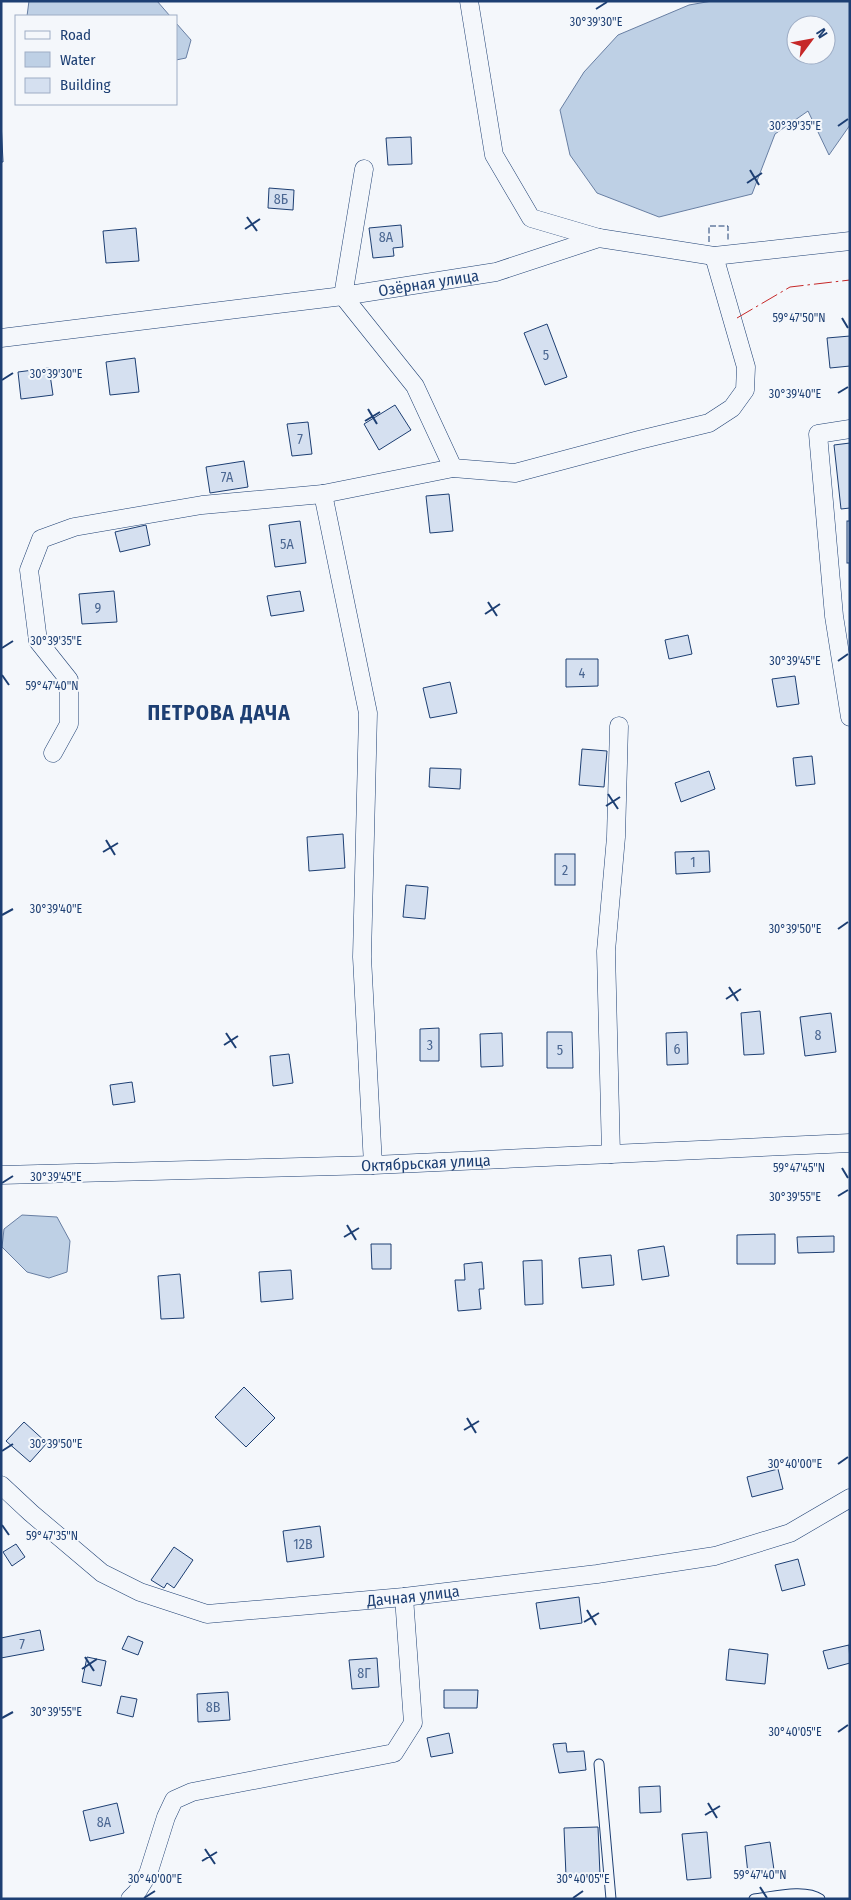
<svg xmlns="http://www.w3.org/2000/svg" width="851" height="1900" font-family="'Fira Sans Condensed',sans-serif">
<rect width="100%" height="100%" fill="#f4f7fb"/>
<g fill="#bed0e5" stroke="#687fa3" fill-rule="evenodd">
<path d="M29 1H157L170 16H27Z"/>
<path d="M712 1H850V125L829 155 808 111 775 134 752 194 659 217 597 193 570 155 560 110 584 72 618 35 689 5ZM796 25H826V55H796Z"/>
<path d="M176 23 191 40 186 58 176 60Z"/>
<path d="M22 1215 57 1217 70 1241 67 1272 49 1278 27 1272 2 1247 4 1229Z"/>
</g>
<g fill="#d5e0f0" stroke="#1d3f73">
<path d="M1 121 3 162H1Z"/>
<path d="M411 137 412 164 388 165 386 138Z"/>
<path d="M269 188 294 190 293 210 268 208Z"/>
<path d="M401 225 403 247 393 248 394 256 373 258 369 228Z"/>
<path d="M136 228 139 261 106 263 103 231Z"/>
<path d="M547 324 567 377 545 385 524 333Z"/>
<path d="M850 336V366L830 368 827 338Z"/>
<path d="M135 358 139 392 110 395 106 362Z"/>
<path d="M49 368 53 395 21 399 18 372Z"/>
<path d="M395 405 411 430 379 450 364 424Z"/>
<path d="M308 422 312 454 292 456 287 424Z"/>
<path d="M850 443V508L841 509 834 445Z"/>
<path d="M244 461 248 487 210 493 206 467Z"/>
<path d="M449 494 453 531 430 533 426 496Z"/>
<path d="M300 521 306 563 275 567 269 525Z"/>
<rect x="847" y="521" width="3" height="42"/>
<path d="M146 525 150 545 120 552 115 532Z"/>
<path d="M114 591 117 622 82 624 79 594Z"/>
<path d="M300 591 304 611 271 616 267 596Z"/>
<path d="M688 635 692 654 669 659 665 640Z"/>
<path d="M566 659H598V686L566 687Z"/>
<path d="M795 676 799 704 777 707 772 679Z"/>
<path d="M450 682 457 713 430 718 423 688Z"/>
<path d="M582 749 607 751 604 787 579 785Z"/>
<path d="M812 756 815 784 796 786 793 758Z"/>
<path d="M430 768 461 769 460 789 429 787Z"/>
<path d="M709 771 715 789 681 802 675 783Z"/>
<path d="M343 834 345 868 309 871 307 837Z"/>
<path d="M709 851 710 872 676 874 675 852Z"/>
<rect x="555" y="854" width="20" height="31"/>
<path d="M406 885 428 887 425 919 403 917Z"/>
<path d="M760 1011 764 1054 744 1055 741 1013Z"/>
<path d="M831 1013 836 1052 805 1056 800 1017Z"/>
<path d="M439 1028V1061H420V1029Z"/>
<path d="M547 1032H572L573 1068H547Z"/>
<path d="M687 1032 688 1064 667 1065 666 1033Z"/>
<path d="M502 1033 503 1066 481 1067 480 1034Z"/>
<path d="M289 1054 293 1083 273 1086 270 1056Z"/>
<path d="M132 1082 135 1102 113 1105 110 1085Z"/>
<path d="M775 1234V1264H737V1235Z"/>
<path d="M834 1236V1252L798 1253 797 1237Z"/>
<path d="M371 1244H391V1269H372Z"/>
<path d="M664 1246 669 1276 642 1280 638 1250Z"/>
<path d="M611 1255 614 1285 582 1288 579 1258Z"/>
<path d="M542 1260 543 1304 525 1305 523 1261Z"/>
<path d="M482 1262 484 1289H479L481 1309 458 1311 455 1280H465L464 1264Z"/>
<path d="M291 1270 293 1299 261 1302 259 1272Z"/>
<path d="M180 1274 184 1318 161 1319 158 1276Z"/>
<path d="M244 1387 275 1418 246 1447 215 1417Z"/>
<path d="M24 1422 47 1443 30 1462 6 1441Z"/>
<path d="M778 1469 783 1489 752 1497 747 1477Z"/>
<path d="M320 1526 324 1557 287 1562 283 1531Z"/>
<path d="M16 1544 25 1557 12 1566 3 1552Z"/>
<path d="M174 1547 193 1560 174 1588 167 1583 164 1588 151 1580Z"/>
<path d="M798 1559 805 1585 782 1591 775 1565Z"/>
<path d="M579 1597 582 1623 540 1629 536 1603Z"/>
<path d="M40 1630 44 1650 1 1658V1638Z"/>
<path d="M128 1636 143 1642 138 1655 122 1649Z"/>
<path d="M849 1645 850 1663 828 1669 823 1651Z"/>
<path d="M729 1649 768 1654 765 1684 726 1680Z"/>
<path d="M87 1657 106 1661 101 1686 82 1682Z"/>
<path d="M377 1658 379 1687 352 1689 349 1660Z"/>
<path d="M444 1690H478L477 1708H444Z"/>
<path d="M228 1692 230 1720 198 1722 197 1694Z"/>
<path d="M121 1696 137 1699 133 1717 117 1713Z"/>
<path d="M449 1733 453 1753 431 1757 427 1738Z"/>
<path d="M566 1743 567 1752 584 1751 586 1770 559 1773 553 1744Z"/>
<path d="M660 1786 661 1812 640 1813 639 1787Z"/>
<path d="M117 1803 124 1833 90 1841 83 1811Z"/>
<path d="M598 1827 600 1875 566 1876 564 1828Z"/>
<path d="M707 1832 711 1878 687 1880 682 1834Z"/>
<path d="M770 1842 774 1870 748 1874 745 1846Z"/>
</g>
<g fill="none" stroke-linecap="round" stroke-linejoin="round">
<g stroke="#1d3f73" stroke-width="11">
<g id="service">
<path d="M599 1764 611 1899"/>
<path d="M754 1899C772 1897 805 1888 820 1899"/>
</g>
</g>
<g stroke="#1d3f73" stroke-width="19">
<g id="minor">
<path d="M469 1 494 155 531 218 599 238"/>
<path d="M364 169 343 296 415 386 453 468"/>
<path id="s1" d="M1 338 343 296 496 272 599 238 714 256 850 241"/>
<path d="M850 429 818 434 834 616 850 717"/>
<path d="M323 494 368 713 362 957 373 1165"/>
<path d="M53 753 69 724V680L38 641 29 570 41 539 74 527 202 505 323 494 453 468 515 473 639 440 709 423 732 408 745 390 746 367 714 256"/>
<path d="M611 1154 606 951 616 837 619 726"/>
<path id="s2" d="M1 1175 373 1165 850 1143"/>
<path id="s3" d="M1 1485 31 1513 102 1573 140 1592 207 1614 404 1597 597 1574 715 1556 790 1533 850 1498"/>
<path d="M130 1899 137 1892 148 1874 166 1817 174 1800 192 1792 394 1753 413 1723 404 1597"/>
</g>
</g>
<use href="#service" stroke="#f4f7fb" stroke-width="9"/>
<use href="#minor" stroke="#f4f7fb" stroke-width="18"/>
<path stroke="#1d3f73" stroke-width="1" stroke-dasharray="6 2.5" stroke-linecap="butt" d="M709 242V226H728V242"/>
<path stroke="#c62828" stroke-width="1" stroke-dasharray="18 4 2.5 4" stroke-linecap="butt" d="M737 318 790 287 850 280"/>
</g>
<path fill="none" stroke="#1d3f73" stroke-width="2" d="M596 9 607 2M838 126 848 119M750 170 759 185M747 183 762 173M247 217 257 231M245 229 260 219M842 318 848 328M2 380 13 373M838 393 848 387M368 409 377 424M365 421 380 412M488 602 497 616M485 614 500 604M2 648 13 641M838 661 848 654M2 675 9 685M608 794 618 809M606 806 620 797M106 840 115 855M103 852 118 843M2 915 13 909M838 929 848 922M729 987 738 1001M726 999 741 989M226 1033 236 1048M224 1045 238 1036M842 1168 848 1178M2 1183 13 1176M838 1196 848 1190M347 1225 356 1240M344 1237 359 1228M467 1418 476 1433M464 1430 479 1421M2 1451 13 1444M838 1464 848 1457M2 1525 9 1535M587 1610 596 1625M584 1622 599 1613M85 1657 94 1671M82 1669 97 1659M2 1718 13 1712M838 1732 848 1725M708 1803 717 1818M705 1815 720 1806M205 1849 215 1864M202 1861 217 1852M760 1887 767 1898M144 1898 155 1891M573 1898 583 1891"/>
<g text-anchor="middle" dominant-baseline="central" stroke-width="4" stroke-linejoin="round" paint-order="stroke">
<g font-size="14" fill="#4b6792">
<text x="281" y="199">8Б</text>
<text x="386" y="237">8А</text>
<text x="546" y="355">5</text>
<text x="300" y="439">7</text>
<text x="227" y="477">7А</text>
<text x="287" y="544">5А</text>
<text x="98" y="608">9</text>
<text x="582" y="673">4</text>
<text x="693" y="862">1</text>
<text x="565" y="870">2</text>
<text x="818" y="1035">8</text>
<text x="430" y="1045">3</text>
<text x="677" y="1049">6</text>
<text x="560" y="1050">5</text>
<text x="303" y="1544">12В</text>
<text x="22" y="1644">7</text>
<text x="364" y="1673">8Г</text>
<text x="213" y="1707">8В</text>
<text x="104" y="1822">8А</text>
</g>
<g font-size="16" fill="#1d3f73" stroke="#f4f7fb">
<text stroke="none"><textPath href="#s1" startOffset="431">Озёрная улица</textPath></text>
<text stroke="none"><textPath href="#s2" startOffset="425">Октябрьская улица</textPath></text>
<text stroke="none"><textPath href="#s3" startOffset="454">Дачная улица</textPath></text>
</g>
<g font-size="21" font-weight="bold" letter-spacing="1" fill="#1d3f73" stroke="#f4f7fb">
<text x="219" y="713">ПЕТРОВА ДАЧА</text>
</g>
</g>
<g font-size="12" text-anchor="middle" fill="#1d3f73" stroke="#f4f7fb" stroke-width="4" stroke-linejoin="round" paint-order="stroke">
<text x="596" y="26">30°39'30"E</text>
<text x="795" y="130">30°39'35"E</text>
<text x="799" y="322">59°47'50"N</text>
<text x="56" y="378">30°39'30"E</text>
<text x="795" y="398">30°39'40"E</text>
<text x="56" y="645">30°39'35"E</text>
<text x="795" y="665">30°39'45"E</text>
<text x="52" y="690">59°47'40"N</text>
<text x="56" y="913">30°39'40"E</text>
<text x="795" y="933">30°39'50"E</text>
<text x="799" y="1172">59°47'45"N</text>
<text x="56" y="1181">30°39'45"E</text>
<text x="795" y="1201">30°39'55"E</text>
<text x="56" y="1448">30°39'50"E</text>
<text x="795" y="1468">30°40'00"E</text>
<text x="52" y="1540">59°47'35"N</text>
<text x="56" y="1716">30°39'55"E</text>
<text x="795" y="1736">30°40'05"E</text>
<text x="760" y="1879">59°47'40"N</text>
<text x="155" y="1883">30°40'00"E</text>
<text x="583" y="1883">30°40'05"E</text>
</g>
<rect width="851" height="1900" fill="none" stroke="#1d3f73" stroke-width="5"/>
<rect x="15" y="15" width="162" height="90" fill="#f4f7fb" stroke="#9eadc5"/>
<rect x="25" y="31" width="25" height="8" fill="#f4f7fb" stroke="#9eadc5"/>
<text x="60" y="40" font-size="15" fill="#1d3f73">Road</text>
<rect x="25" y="52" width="25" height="15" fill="#bed0e5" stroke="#9eadc5"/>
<text x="60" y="65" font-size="15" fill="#1d3f73">Water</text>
<rect x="25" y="78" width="25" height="15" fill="#d5e0f0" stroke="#9eadc5"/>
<text x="60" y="90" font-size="15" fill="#1d3f73">Building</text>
<g transform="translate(811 40) rotate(58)"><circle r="24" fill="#f4f7fb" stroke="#9eadc5"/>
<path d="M0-4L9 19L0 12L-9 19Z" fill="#c62828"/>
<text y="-8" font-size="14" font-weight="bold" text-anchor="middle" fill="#1d3f73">N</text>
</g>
</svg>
